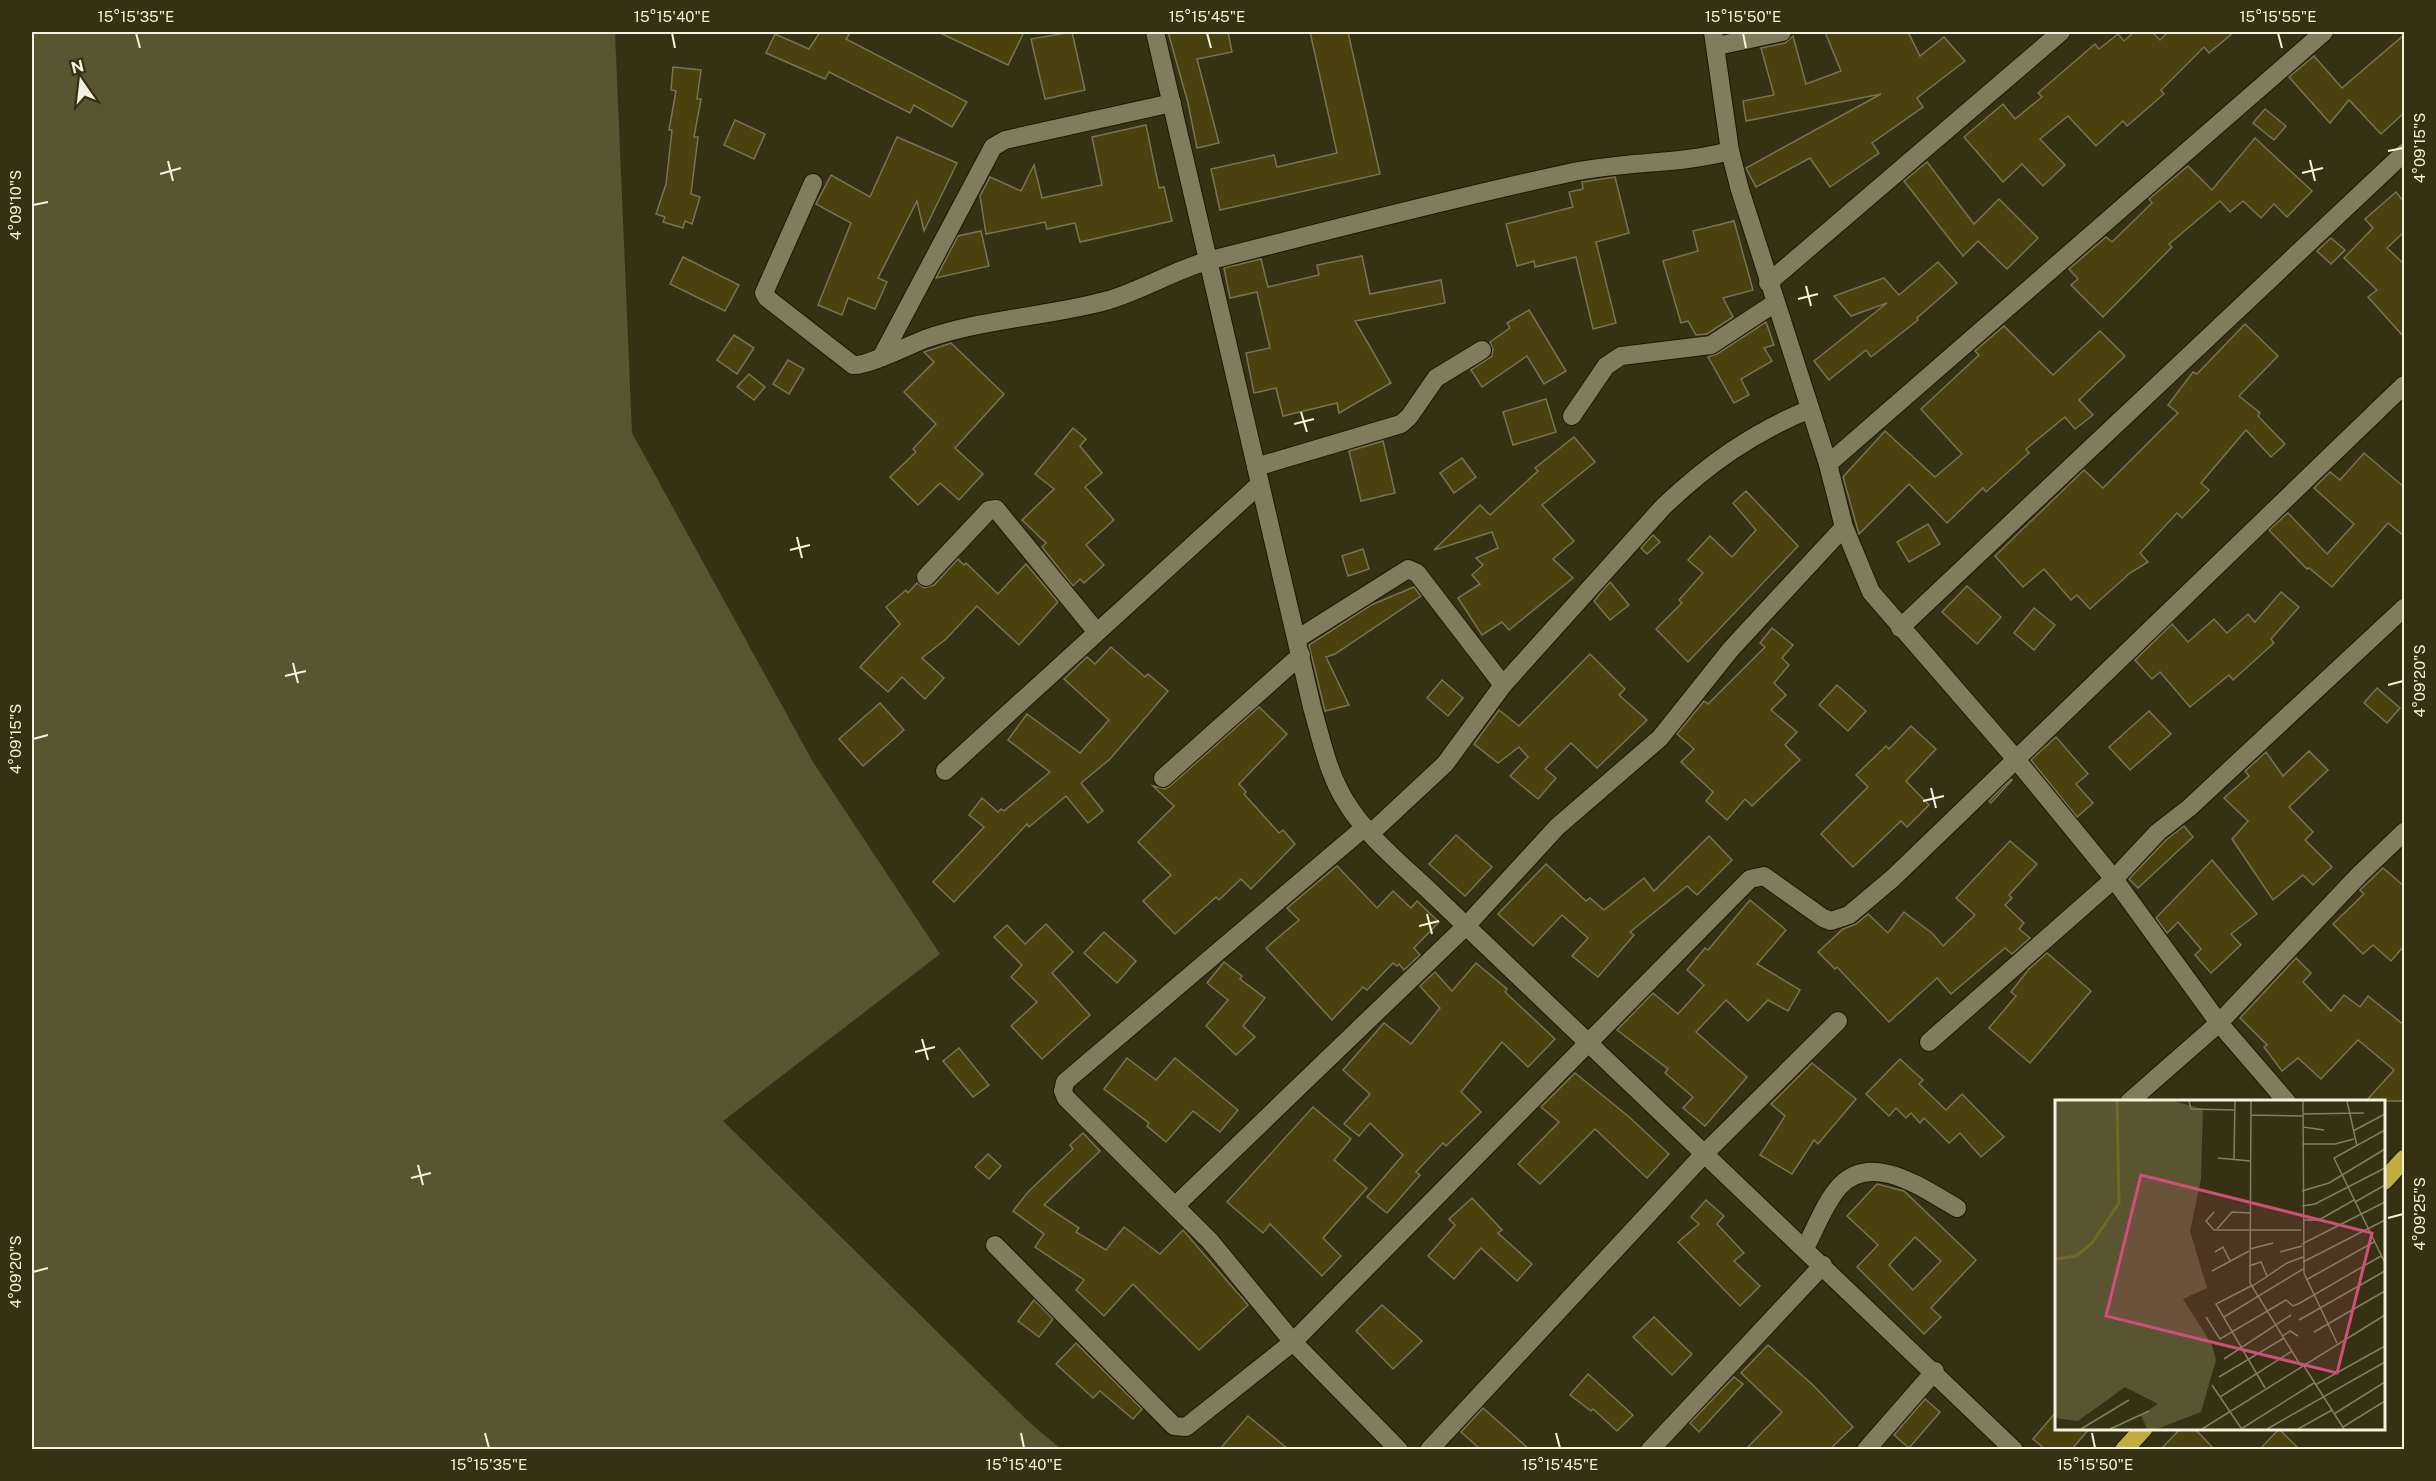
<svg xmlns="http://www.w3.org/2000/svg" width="2436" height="1481" font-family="'Public Sans',sans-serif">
<rect width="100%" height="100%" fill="#363112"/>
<path fill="#5a5431" d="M32 32H615L632 433 813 762 940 954 723 1121 1030 1423 1061 1449H32Z"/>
<g fill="#4a410e" stroke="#797353" stroke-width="1.5" fill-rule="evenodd">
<path d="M820 32H851L846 39 967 102 952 127 914 105 910 113 829 72 825 79 766 53 775 34 809 49Z"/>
<path d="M938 32H1024L1008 65Z"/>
<path d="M1072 32 1085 90 1045 99 1031 39Z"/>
<path d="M1168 32H1228L1232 52 1197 59 1219 143 1197 148 1188 103Z"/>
<path d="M1310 32H1348L1380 174 1220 210 1211 169 1274 155 1277 167 1337 153Z"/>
<path d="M1825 32H1908L1920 56 1944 37 1965 61 1917 98 1923 107 1872 143 1879 153 1830 187 1810 158 1756 187 1746 168 1881 94 1746 121 1743 101 1774 95 1761 48 1785 43 1793 36 1806 84 1841 71Z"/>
<path d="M2134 32H2152L2160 40 2168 32H2234L2209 53 2204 47 2161 90 2164 94 2127 126 2123 121 2096 146 2068 116 2040 139 2065 165 2043 186 2022 164 2003 182 1964 137 2003 104 2015 119 2042 97 2038 93 2095 44 2099 49 2118 34 2124 41Z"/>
<path d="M2404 35V113L2381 134 2349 100 2330 123 2289 77 2314 56 2342 88Z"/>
<path d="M673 67 701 70 697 99H701L694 137H698L691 194 700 197 692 224 685 221 683 228 663 222 665 217 656 214 666 184 672 130H669L676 91 671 90Z"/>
<path d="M2265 109 2286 126 2274 140 2253 123Z"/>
<path d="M735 120 765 134 754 159 724 145Z"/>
<path d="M1146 125 1159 188 1164 187 1172 221 1080 242 1075 223 1047 229 1045 222 986 234 980 196 990 177 1021 191 1034 165 1042 198 1102 185 1092 137Z"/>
<path d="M897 137 957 163 924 231 917 201 878 278 887 282 875 309 848 298 842 315 818 305 851 223 816 204 831 175 870 197Z"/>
<path d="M2255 138 2312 191 2287 217 2274 204 2261 218 2243 201 2230 212 2220 201 2169 244 2172 247 2103 317 2071 285 2078 279 2069 269 2106 237 2112 242 2152 203 2149 199 2188 166 2212 190Z"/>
<path d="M1927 162 1974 224 1999 199 2038 238 2007 269 1978 241 1963 256 1904 181Z"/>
<path d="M1615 177 1629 233 1596 242 1616 323 1593 329 1576 257 1535 267 1534 261 1517 266 1506 224 1573 207 1569 192 1583 189 1582 182Z"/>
<path d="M2396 192 2404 202V232L2387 248 2404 264V337L2368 297 2377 290 2344 258 2373 228 2365 219Z"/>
<path d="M1734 221 1753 290 1723 298 1733 317 1707 334 1696 335 1688 321 1681 323 1663 261 1698 251 1693 231Z"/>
<path d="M981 231 989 266 936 278 958 236Z"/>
<path d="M2331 238 2345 250 2331 264 2317 251Z"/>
<path d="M1362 256 1370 294 1441 280 1445 303 1355 321 1391 383 1339 413 1337 403 1283 416 1276 388 1254 393 1246 353 1270 348 1257 292 1230 298 1224 268 1261 259 1268 287 1319 275 1317 265Z"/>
<path d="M683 257 739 285 725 311 670 284Z"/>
<path d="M1938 262 1957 283 1917 318 1918 320 1871 357 1866 350 1829 380 1814 361 1887 303 1851 316 1834 296 1884 278 1899 295Z"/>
<path d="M1529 310 1566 371 1544 384 1527 356 1482 387 1471 370 1492 356 1493 349 1490 342 1510 328 1507 323Z"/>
<path d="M1766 322 1774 345 1764 348 1772 361 1741 379 1749 395 1734 403 1708 357 1717 354Z"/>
<path d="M2245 324 2278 356 2239 396 2260 413 2258 416 2285 444 2271 457 2246 430 2201 483 2209 490 2182 518 2177 513 2140 553 2148 562 2130 573 2090 609 2077 595 2071 600 2044 569 2023 587 1995 556 2084 470 2103 488 2178 413 2168 405 2193 372 2197 374Z"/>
<path d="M2004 326 2053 375 2100 331 2125 356 2079 400 2093 415 2075 429 2065 417 2026 449 2029 453 1986 492 1983 488 1947 523 1909 484 1859 534 1843 477 1885 431 1935 477 1962 454 1921 409 1979 355 1975 351Z"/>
<path d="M734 335 754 348 737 374 717 360Z"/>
<path d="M951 343 1004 394 955 448 983 474 959 500 940 483 918 505 890 477 916 452 913 449 936 424 904 392 934 362 924 352Z"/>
<path d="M788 360 804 369 789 394 773 384Z"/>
<path d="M749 374 765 387 754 400 737 387Z"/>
<path d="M1546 399 1556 432 1513 445 1503 412Z"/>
<path d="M1073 428 1086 439 1080 446 1102 473 1085 487 1114 520 1086 545 1104 565 1084 583 1080 579 1073 586 1042 547 1046 543 1022 520 1054 489 1035 474Z"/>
<path d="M1574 437 1595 462 1542 505 1574 541 1553 559 1573 578 1509 630 1502 622 1482 635 1458 598 1480 584 1472 575 1483 565 1476 558 1498 548 1492 532 1434 550 1480 505 1490 515 1538 471 1535 468Z"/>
<path d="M1383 441 1395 493 1361 501 1349 451Z"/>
<path d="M2364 453 2404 487V536L2388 523 2332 587 2309 568 2307 569 2269 530 2288 513 2327 554 2354 524 2314 488 2330 472 2340 480Z"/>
<path d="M1462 458 1476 477 1454 493 1440 473Z"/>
<path d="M1746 491 1798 546 1688 662 1656 629 1682 603 1679 600 1703 573 1688 560 1710 536 1732 557 1756 530 1733 503Z"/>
<path d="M1928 524 1940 544 1909 562 1897 542Z"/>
<path d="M1653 535 1660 542 1647 554 1641 548Z"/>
<path d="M1363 549 1369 569 1348 576 1342 556Z"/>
<path d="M958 559 964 565 966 563 998 594 1026 564 1058 602 1019 645 977 606 946 639 922 658 944 678 925 699 902 677 888 692 860 667 900 624 886 607 906 590 908 593 917 583 924 588 934 585Z"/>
<path d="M1610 582 1629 605 1610 620 1594 601Z"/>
<path d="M1967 586 2001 617 1977 644 1942 612Z"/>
<path d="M1414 587 1421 596 1335 654 1326 657 1349 705 1325 711 1309 645 1371 605Z"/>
<path d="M2281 592 2299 607 2271 639 2274 643 2233 680 2229 675 2190 707 2160 672 2152 679 2135 660 2172 624 2188 642 2214 619 2227 633 2248 614 2255 622Z"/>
<path d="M2034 608 2055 625 2034 650 2014 633Z"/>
<path d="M1772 628 1793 645 1782 658 1789 665 1774 683 1786 695 1771 710 1797 732 1785 745 1800 760 1752 806 1745 799 1727 820 1706 801 1713 792 1681 762 1694 749 1677 734 1704 701 1708 704 1765 647 1760 643Z"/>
<path d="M1111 647 1145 677 1148 674 1168 691 1110 759 1081 783 1103 811 1088 823 1066 796 1029 827 1027 824 954 902 933 882 984 827 969 815 982 798 998 812 1001 809 1004 811 1050 772 1008 740 1027 714 1080 753 1109 720 1064 679 1087 657 1095 664Z"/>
<path d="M1590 654 1625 689 1619 695 1647 720 1597 768 1571 743 1545 769 1556 778 1538 799 1510 776 1528 757 1519 747 1498 763 1474 744 1499 710 1519 726Z"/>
<path d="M1442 680 1463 698 1448 716 1427 698Z"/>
<path d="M1837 685 1866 711 1848 731 1819 705Z"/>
<path d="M2377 688 2400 708 2387 723 2364 703Z"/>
<path d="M880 703 904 730 863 766 839 739Z"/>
<path d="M1259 707 1287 734 1239 784 1246 792 1244 794 1279 833 1283 830 1295 844 1251 889 1241 879 1219 900 1216 897 1175 934 1143 901 1171 875 1138 842 1174 806 1153 786 1165 789 1170 786Z"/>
<path d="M2149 711 2171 734 2130 770 2109 747Z"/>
<path d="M1911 726 1936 749 1906 781 1929 805 1907 827 1901 821 1853 867 1821 834 1868 787 1856 775 1886 746 1889 749Z"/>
<path d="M2056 737 2088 774 2076 784 2093 803 2077 817 2031 760Z"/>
<path d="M2309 751 2328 770 2289 807 2313 832 2305 840 2332 867 2313 885 2303 875 2273 900 2232 839 2248 821 2224 798 2249 776 2245 771 2266 752 2283 776Z"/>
<path d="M2012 780 1991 803 1989 801 2011 779Z"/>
<path d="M2184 826 2193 837 2138 888 2129 879 2166 840Z"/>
<path d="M1456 835 1492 867 1465 896 1429 864Z"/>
<path d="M1709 836 1732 860 1697 895 1687 886 1630 932 1634 935 1598 977 1572 956 1588 938 1562 915 1533 946 1498 914 1546 864 1586 901 1590 898 1604 910 1644 878 1654 891Z"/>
<path d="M2010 841 2037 864 2009 895 2012 898 2005 905 2024 923 2019 929 2030 938 2012 954 2005 948 1951 994 1937 978 1889 1022 1837 967 1835 969 1818 952 1843 929 1856 924 1868 914 1888 933 1904 912 1933 934 1943 946 1975 915 1956 898Z"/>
<path d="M2212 860 2257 914 2231 934 2241 945 2211 973 2195 955 2201 949 2178 922 2167 933 2156 918Z"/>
<path d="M1337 866 1377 908 1393 891 1411 908 1417 901 1439 922 1414 948 1420 955 1404 970 1399 964 1397 966 1393 963 1367 990 1363 987 1332 1020 1266 948 1299 920 1287 908Z"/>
<path d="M2383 868 2404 886V946L2391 961 2373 945 2363 954 2333 924 2364 894 2360 890Z"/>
<path d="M1750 900 1786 930 1757 964 1800 990 1788 1011 1768 1000 1748 1021 1726 1000 1696 1032 1747 1077 1705 1126 1683 1108 1693 1097 1665 1073 1668 1069 1617 1030 1653 993 1678 1014 1704 985 1687 970 1705 948 1708 950Z"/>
<path d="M1046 924 1073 952 1052 973 1090 1015 1042 1059 1011 1026 1037 1002 1011 977 1022 965 994 937 1007 925 1025 944Z"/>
<path d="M1104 932 1136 961 1117 983 1084 953Z"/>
<path d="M2047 953 2091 991 2030 1063 1989 1028 2016 996 2011 992 2029 969Z"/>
<path d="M2296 958 2311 973 2303 982 2331 1011 2344 995 2360 1007 2368 996 2404 1025V1101H2366L2394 1070 2358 1040 2321 1079 2298 1058 2282 1071 2264 1047 2267 1045 2240 1018Z"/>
<path d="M1224 962 1242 976 1240 979 1265 998 1243 1026 1255 1037 1236 1055 1206 1026 1228 1000 1207 983Z"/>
<path d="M1476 963 1507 989 1505 992 1555 1039 1528 1067 1502 1042 1461 1092 1481 1112 1446 1146 1443 1143 1416 1172 1420 1175 1387 1213 1367 1197 1403 1155 1370 1123 1359 1136 1344 1124 1370 1094 1343 1070 1384 1023 1411 1044 1440 1008 1420 986 1435 972 1452 991Z"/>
<path d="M959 1048 989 1085 973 1097 943 1061Z"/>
<path d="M1127 1058 1156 1080 1175 1058 1238 1110 1220 1132 1193 1111 1166 1142 1147 1126 1149 1123 1104 1089Z"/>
<path d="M1900 1059 1923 1080 1919 1084 1946 1110 1962 1094 2004 1137 1981 1157 1960 1133 1949 1143 1924 1118 1920 1123 1911 1113 1906 1118 1896 1108 1889 1116 1866 1094Z"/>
<path d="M1812 1063 1856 1099 1818 1144 1814 1140 1792 1174 1760 1155 1785 1116 1771 1104Z"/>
<path d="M1575 1073 1628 1116 1669 1154 1647 1178 1595 1129 1540 1184 1518 1164 1559 1122 1541 1107Z"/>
<path d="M1313 1107 1351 1139 1334 1160 1367 1188 1323 1238 1341 1256 1322 1276 1270 1224 1263 1233 1227 1202Z"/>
<path d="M1083 1133 1100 1151 1044 1205 1079 1228 1076 1232 1106 1250 1124 1227 1160 1254 1183 1230 1248 1305 1199 1350 1133 1284 1104 1316 1076 1290 1084 1280 1035 1247 1044 1234 1013 1211 1028 1192 1073 1149 1070 1145Z"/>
<path d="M988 1154 1001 1166 989 1179 975 1167Z"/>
<path d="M1877 1184 1904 1191 1976 1260 1931 1308 1941 1317 1924 1334 1857 1267 1878 1245 1847 1216ZM1915 1237 1941 1261 1913 1290 1889 1265Z"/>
<path d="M1472 1198 1502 1230 1498 1233 1532 1264 1517 1281 1481 1248 1454 1279 1428 1256 1455 1225 1449 1219Z"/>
<path d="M1706 1200 1724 1216 1717 1224 1744 1253 1734 1261 1760 1286 1740 1306 1678 1242 1699 1224 1691 1217Z"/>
<path d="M1034 1300 1053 1319 1039 1337 1018 1321Z"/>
<path d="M1382 1305 1422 1341 1393 1369 1356 1331Z"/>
<path d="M1654 1317 1692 1354 1672 1375 1633 1337Z"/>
<path d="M1076 1343 1142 1409 1133 1419 1100 1391 1093 1398 1056 1364Z"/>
<path d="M1768 1345 1813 1385 1853 1427 1830 1449H1746L1782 1412 1741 1373Z"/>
<path d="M1588 1374 1633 1415 1617 1431 1593 1409 1591 1411 1570 1395Z"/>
<path d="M1734 1377 1743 1384 1699 1432 1690 1423Z"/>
<path d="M1925 1399 1940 1412 1909 1448 1894 1435Z"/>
<path d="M1483 1408 1529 1449H1480L1461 1432Z"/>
<path d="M2056 1412V1428H2090L2072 1449H2045L2033 1439Z"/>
<path d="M1248 1416 1288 1449H1220Z"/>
<path d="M2181 1428H2194L2214 1449H2161Z"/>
<path d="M2279 1429 2299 1449H2260Z"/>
</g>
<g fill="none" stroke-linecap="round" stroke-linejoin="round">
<g stroke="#1e1800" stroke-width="20">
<g id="street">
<path d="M1155 32 1312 707C1321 738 1328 774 1346 802 1369 840 1410 871 1441 902L2014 1450"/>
<path d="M1713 32 1730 151 1740 190 1828 464 1844 527 1871 592 2015 758 2114 879 2219 1023 2287 1102"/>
<path d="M1717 46 1782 32"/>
<path d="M813 183 764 293 767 298 853 365C865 367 910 345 925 339 985 318 1048 317 1109 300 1142 290 1173 271 1207 261 1327 231 1448 199 1569 173 1622 161 1677 165 1730 151"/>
<path d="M1768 283 2061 32"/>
<path d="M882 356 993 147 1005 140 1172 103"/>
<path d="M1572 416 1606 366 1621 356 1711 345 1775 303"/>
<path d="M1828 464 2324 32"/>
<path d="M1256 467 1401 424 1409 417 1436 378 1482 350"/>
<path d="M926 577 989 510 996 509 1096 631"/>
<path d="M1900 628 2404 153"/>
<path d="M1297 639 1408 569 1417 573 1503 685"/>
<path d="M945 771 1260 484"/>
<path d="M1163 778 1301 655"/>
<path d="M1365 827 1065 1082 1063 1091 1066 1098 1210 1241 1293 1342 1399 1450"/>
<path d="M1371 833 1445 764 1503 685 1663 507C1708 464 1752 433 1810 409"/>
<path d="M1929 1042 2114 879 2158 832 2189 808 2404 608"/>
<path d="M2129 1102 2219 1023 2359 875 2404 832"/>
<path d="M1175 1206 1467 925 1557 827 1660 738 1731 649 1844 527"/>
<path d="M995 1245 1174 1426 1186 1427 1293 1342 1750 879 1764 876 1823 918 1831 921 1849 915 1893 878 2404 385"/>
<path d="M1805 1248C1816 1228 1824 1204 1839 1187 1872 1150 1925 1190 1957 1208"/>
<path d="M1429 1450 1705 1153 1838 1021"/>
<path d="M1650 1450 1823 1265"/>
<path d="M1866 1450 1935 1371"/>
</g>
</g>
<g stroke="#1e1800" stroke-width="20">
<g id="highway">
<path d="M2384 1181 2404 1159"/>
<path d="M2124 1450 2144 1428"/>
</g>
</g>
<use href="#street" stroke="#827c5c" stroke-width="18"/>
<use href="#highway" stroke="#c0ad3f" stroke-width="18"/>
</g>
<path fill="none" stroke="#f4f1df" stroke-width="2" d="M136 33 140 48M672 33 675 48M1207 33 1211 48M1743 33 1746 48M2278 33 2282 48M2388 151 2403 148M2310 160 2315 181M168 161 173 181M2302 173 2323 168M160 174 181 168M33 205 48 202M1806 286 1811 306M1798 299 1818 294M1301 412 1307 432M1294 424 1314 419M797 537 802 558M790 550 810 545M293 663 298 683M285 676 306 671M2388 685 2403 681M33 739 48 735M1931 788 1936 808M1923 801 1944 796M1427 914 1432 934M1419 926 1439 921M922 1039 928 1060M915 1052 935 1047M418 1165 423 1185M411 1178 431 1173M2388 1218 2403 1214M33 1272 48 1268M485 1433 489 1448M1021 1433 1024 1448M1556 1433 1560 1448M2092 1433 2095 1448"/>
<g transform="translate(2055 1100)">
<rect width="330" height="330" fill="#363112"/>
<path d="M0 1H118L148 9 146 79 135 131 152 188 128 199 157 245 161 260 146 312 102 329H92L86 315 103 304 70 287 23 321 0 318Z" fill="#5a5431"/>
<path fill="none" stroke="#736826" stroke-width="3" d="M0 159 21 156 37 143 64 103 62 1"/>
<path fill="none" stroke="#827e64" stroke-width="1.5" d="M134 1 136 9 180 10M196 1 195 183 246 266M248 1 249 173 282 243M292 1 302 46M248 14 309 13M196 15 248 16M248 27 269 30M330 30 279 58 330 163M298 31 330 14M247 44H280L299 39M163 58 195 61M179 59 180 1M247 91 274 83 330 49M300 102 330 85M247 106 260 104 330 68M159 112 151 121 159 130H246M248 120H264L299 100M162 129 177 112 195 113M247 144 330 102M195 149 218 143M160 152 168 147 175 161M225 152 247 146M248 162 330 120M194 166 206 162 212 176M157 171 194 151M251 180 319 142M196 186 161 204 210 288M196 187 232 163 248 157M151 217 165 239 231 200 238 206 245 203 326 156M169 217 248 169M244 220 330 171M259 232 330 191M228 236 235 231 243 236M169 259 236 215M249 266 289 329M164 277 229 238M157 285 186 328M260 285 330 246M165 297 237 251M279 314 330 282M288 327 330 301M26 329 74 300M55 329 94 311M147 329 330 215M186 329 259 283M212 329 330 262M243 329 277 310"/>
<path fill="#ce4e7c" fill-opacity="0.15" stroke="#ce4e7c" stroke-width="3" d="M86 75 317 133 282 273 51 216Z"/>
<rect width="330" height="330" fill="none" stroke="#f4f1df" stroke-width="3"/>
</g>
<rect width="2436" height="1481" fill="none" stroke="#363112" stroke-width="66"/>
<g transform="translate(81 81) rotate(346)" stroke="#363112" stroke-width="4.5" paint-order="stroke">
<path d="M0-4.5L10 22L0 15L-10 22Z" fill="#f4f1df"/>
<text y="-9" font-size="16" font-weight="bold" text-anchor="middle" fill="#f4f1df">N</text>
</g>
<rect x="33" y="33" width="2370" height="1415" fill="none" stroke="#f4f1df" stroke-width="2"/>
<g font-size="15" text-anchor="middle" fill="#f4f1df">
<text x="136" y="22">15°15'35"E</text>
<text x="672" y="22">15°15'40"E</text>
<text x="1207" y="22">15°15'45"E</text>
<text x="1743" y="22">15°15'50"E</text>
<text x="2278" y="22">15°15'55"E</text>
<text transform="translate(2420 148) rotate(-90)" y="5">4°09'15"S</text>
<text transform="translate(16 205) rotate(-90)" y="5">4°09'10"S</text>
<text transform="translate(2420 681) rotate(-90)" y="5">4°09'20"S</text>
<text transform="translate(16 739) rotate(-90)" y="5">4°09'15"S</text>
<text transform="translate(2420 1214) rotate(-90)" y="5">4°09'25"S</text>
<text transform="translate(16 1272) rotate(-90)" y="5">4°09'20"S</text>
<text x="489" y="1470">15°15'35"E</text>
<text x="1024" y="1470">15°15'40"E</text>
<text x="1560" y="1470">15°15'45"E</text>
<text x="2095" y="1470">15°15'50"E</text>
</g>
</svg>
